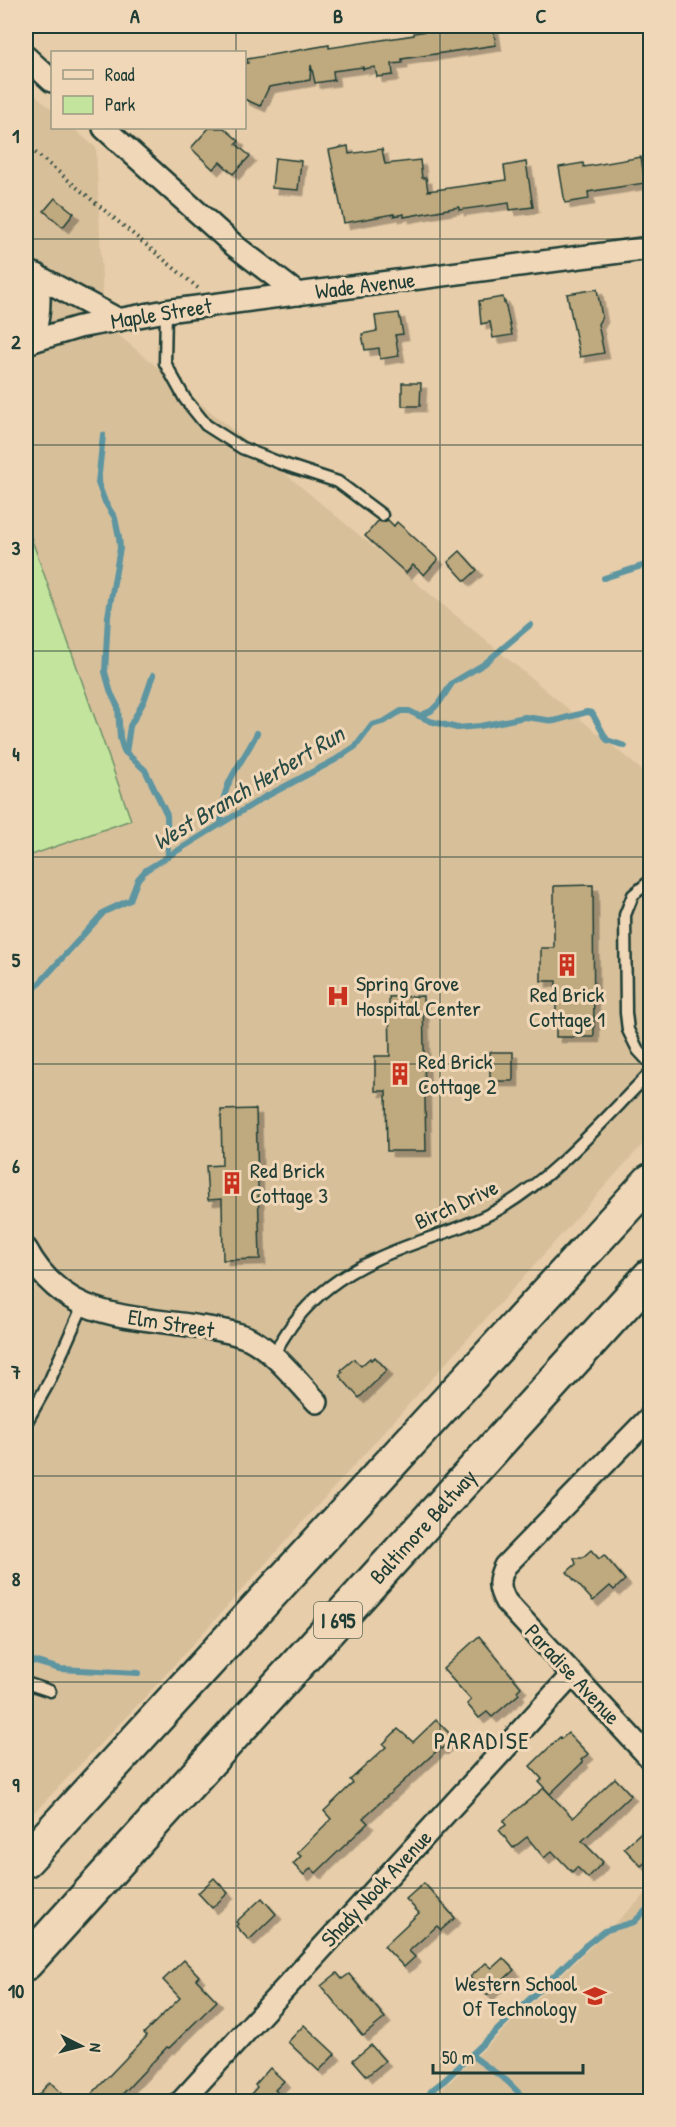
<svg xmlns="http://www.w3.org/2000/svg" width="676" height="2127" font-family="'Patrick Hand',sans-serif">
<defs>
<filter id="shadow"><feDropShadow dx="5.5" dy="5.5" stdDeviation="0" flood-color="#0004"/></filter>
</defs>
<rect width="100%" height="100%" fill="#e7cda9"/>
<filter id="ink" filterUnits="userSpaceOnUse"><feTurbulence type="fractalNoise" baseFrequency=".0167" numOctaves="2"/><feDisplacementMap in="SourceGraphic" scale="12" xChannelSelector="R" yChannelSelector="G"/><feConvolveMatrix kernelMatrix="1 2 1 2 8 2 1 2 1" color-interpolation-filters="sRGB"/></filter>
<g filter="url(#ink)">
<g fill="#d7bf9a">
<path d="M26 86 52 110V128H73L96 148 104 323 650 777V1136L150 1692 26 1821V857L131 819 26 523Z"/>
<path d="M650 1890V2101H430Z"/>
</g>
<path fill="#c2e49d" stroke="#709068" stroke-width="1.5" d="M26 523 131 820 26 857Z"/>
<g fill="none" stroke-linecap="round" stroke-linejoin="round">
<g stroke="#5d95a1" stroke-width="6">
<path d="M103 435 98 483 105 502 115 518 119 537 120 548 108 616 105 672 111 693 118 707 120 738 124 751 145 770 167 815 168 857"/>
<path d="M604 578 645 565 650 559"/>
<path d="M419 716 431 711 439 703 452 683 484 664 530 625"/>
<path d="M126 753 130 726 144 701 153 675"/>
<path d="M221 823C221 781 240 768 257 733"/>
<path d="M26 998 104 912 130 900 138 879 146 870 263 798 335 760 356 746 372 725 385 721 401 711H409L430 721 457 728 480 726 525 717 554 721 587 712 592 713 607 740 625 746"/>
<path d="M26 1659 60 1669 138 1673"/>
<path d="M471 2055 507 2081 528 2102"/>
<path d="M424 2102 432 2090 445 2080 586 1945 604 1931 634 1922 650 1906"/>
</g>
</g>
<g fill="#bfa97e" stroke="#1f3d34" stroke-width="1.5" filter="url(#shadow)">
<path d="M459 26H493L496 45 402 59V63L392 64 393 75 377 77 375 67 363 69V67L333 71 334 80 315 83 311 65 310 80 269 87 260 106 244 99V63H248L247 59 329 45V48L414 35V33Z"/>
<path d="M209 128H224L239 141 236 144 250 156 233 174 220 162 213 169 191 148Z"/>
<path d="M348 146 349 154 382 149 385 164 420 160 422 178H426L428 191 506 180 504 166 526 162 533 207 510 210 509 203 459 210V207L404 217V214L394 216V214L344 223 329 150Z"/>
<path d="M641 157 645 183 588 192 589 199 565 203 559 167 583 163 584 167Z"/>
<path d="M275 158 301 161 298 190 272 188Z"/>
<path d="M55 198 74 213 63 227 44 211Z"/>
<path d="M597 289 602 317 598 324 604 353 580 357 567 294Z"/>
<path d="M503 297 504 303 505 302 512 335 493 338 490 322 481 324 479 301Z"/>
<path d="M399 313 403 334 395 335 399 356 380 359 379 348 365 350 362 334 377 331 375 316Z"/>
<path d="M402 383H421L420 406H402Z"/>
<path d="M388 520 394 526 397 522 438 559 424 575 413 565 406 573 365 536 378 521 384 522Z"/>
<path d="M460 551 477 570 465 581 448 562Z"/>
<path d="M593 885 594 1037H556V981H541V948H554V886Z"/>
<path d="M423 996 426 1151H387L386 1091H375V1056H390L389 997Z"/>
<rect x="490" y="1052" width="23" height="29"/>
<path d="M256 1109 260 1259 223 1260 222 1199 208 1200 206 1166 222 1165 221 1110Z"/>
<path d="M375 1357 387 1370 359 1398 339 1375 343 1372 341 1370 354 1359 361 1366 370 1358 371 1360Z"/>
<path d="M591 1550 599 1559 604 1555 625 1580 614 1590 610 1586 593 1601 567 1572 576 1564 574 1558H582Z"/>
<path d="M479 1636 521 1687 517 1691 519 1694 492 1717 487 1712 479 1718 467 1704 471 1700 443 1669Z"/>
<path d="M436 1720 454 1738 442 1749 440 1748 363 1818 368 1823 316 1873 311 1868 304 1875 293 1864 301 1856 297 1853 331 1819 324 1811 353 1783 350 1780 386 1747 383 1744 398 1729 413 1742Z"/>
<path d="M568 1733 588 1754 581 1760 583 1762 550 1794 539 1782 542 1779 530 1766 560 1737 561 1739Z"/>
<path d="M615 1778 631 1795 582 1841 603 1862 588 1878 577 1867 572 1872 552 1851 544 1858 527 1837 513 1848 499 1830 506 1825 503 1821 544 1788 573 1818Z"/>
<path d="M651 1823V1857L641 1866 624 1848Z"/>
<path d="M214 1878 228 1893 212 1908 198 1893Z"/>
<path d="M424 1883 455 1918 441 1930 437 1926 409 1951 415 1957 404 1967 384 1946 419 1913 406 1899Z"/>
<path d="M262 1898 276 1914 249 1940 236 1926 238 1924 236 1922Z"/>
<path d="M503 1958 514 1970 487 1995 470 1977 486 1963 492 1968Z"/>
<path d="M184 1960 199 1976 196 1979 217 2001 169 2048 167 2047 115 2102H84L147 2036 144 2033 180 1998 163 1980Z"/>
<path d="M337 1973 342 1979 349 1974 385 2018 363 2036 321 1986Z"/>
<path d="M304 2025 335 2054 319 2071 288 2042Z"/>
<path d="M371 2045 385 2061 367 2076 353 2060Z"/>
<path d="M270 2068 284 2081 275 2090 287 2102H244L257 2087 255 2085Z"/>
<path d="M50 2082 71 2102H32Z"/>
</g>
<g fill="none" stroke-linecap="round" stroke-linejoin="round">
<g stroke="#1f3d34" stroke-width="15">
<g id="service">
<path d="M166 311 165 363 185 399 206 425 242 448 280 463 338 482 382 515"/>
<path d="M650 881 633 895 625 915 626 1013 628 1030 638 1050 650 1063"/>
<path d="M272 1356C280 1344 286 1332 295 1321 315 1295 344 1274 374 1260 415 1240 461 1231 501 1208 559 1173 603 1120 650 1073"/>
<path d="M26 1423 49 1382 83 1305"/>
<path d="M26 1683 50 1691"/>
</g>
</g>
<g stroke="#1f3d34" stroke-width="26">
<g id="minor">
<path d="M26 57 52 81"/>
<path d="M104 128 235 246 298 294"/>
<path d="M26 270 119 320"/>
<path d="M33 341C39 316 41 300 37 275"/>
<path d="M26 343 79 327 166 311 650 248"/>
<path d="M26 1249C65 1322 130 1315 201 1327 216 1329 235 1332 250 1339 276 1353 297 1381 317 1402"/>
<path d="M650 1417 505 1566C498 1580 498 1588 506 1602L650 1758"/>
<path d="M181 2102 572 1675"/>
</g>
</g>
<g stroke="#1f3d34" stroke-width="38">
<g id="motorway">
<path d="M26 1860 650 1181"/>
<path id="s1" d="M26 1963 650 1276"/>
</g>
</g>
<path stroke="#1f3d34" stroke-width="4" stroke-dasharray="1.5 4.5" stroke-linecap="butt" d="M26 145 198 288"/>
<use href="#service" stroke="#f0d7b8" stroke-width="10"/>
<use href="#minor" stroke="#f0d7b8" stroke-width="21"/>
<use href="#motorway" stroke="#f0d7b8" stroke-width="33"/>
</g>
</g>
<path fill="none" stroke="#1f3d34" stroke-width="1.5" stroke-opacity="0.55" d="M236 26V52M440 26V2102M236 128V2102M26 239H650M26 445H650M26 651H650M26 857H650M26 1064H650M26 1270H650M26 1476H650M26 1682H650M26 1888H650"/>
<defs>
<g id="building-bare" transform="scale(1.8)"><path d="M-4-6H4V6H1V3H-1V6H-4ZM-2.5-4.3h1.7v1.8h-1.7ZM.8-4.3h1.7v1.8H.8ZM-2.5-1h1.7V.8h-1.7ZM.8-1h1.7V.8H.8Z" fill="#c8321e" stroke="#f0d7b8" stroke-width="2.5" paint-order="stroke"/></g>
<g id="hospital-bare" transform="scale(1.8)"><path d="M-5-5h3v3.5h4V-5h3V5h-3V1.5h-4V5h-3Z" fill="#c8321e" stroke="#f0d7b8" stroke-width="2.5" paint-order="stroke"/></g>
<g id="school-bare" transform="scale(1.8)"><path d="M0-5L7-2L0 1L-7-2ZM-4 1L0 2.5L4 1V4Q0 6-4 4Z" fill="#c8321e" stroke="#f0d7b8" stroke-width="2.5" paint-order="stroke"/></g>
</defs>
<g fill-rule="evenodd">
<use href="#building-bare" x="567" y="965"/>
<use href="#hospital-bare" x="338" y="996"/>
<use href="#building-bare" x="400" y="1074"/>
<use href="#building-bare" x="232" y="1183"/>
<use href="#school-bare" x="595" y="1996"/>
</g>
<g text-anchor="middle" dominant-baseline="central" stroke-width="6" stroke-linejoin="round" paint-order="stroke">
<rect fill="#f0d7b8" stroke="#5e6b5c" stroke-width="1.5" x="314" y="1602" width="48" height="36" rx="4.5"/>
<g font-size="21" font-weight="bold" fill="#1f3d34">
<text x="338" y="1620">I 695</text>
</g>
<g font-size="22" fill="#1f3d34" stroke="#f0d7b8">
<text transform="translate(365 285) rotate(-7)">Wade Avenue</text>
<text transform="translate(161 313) rotate(-9)">Maple Street</text>
<text transform="translate(456 1204) rotate(-25)">Birch Drive</text>
<text transform="translate(171 1323) rotate(9)">Elm Street</text>
<text stroke="none"><textPath href="#s1" startOffset="590">Baltimore Beltway</textPath></text>
<text transform="translate(573 1674) rotate(47)">Paradise Avenue</text>
<text transform="translate(376 1888) rotate(-47)">Shady Nook Avenue</text>
</g>
<g font-size="22" fill="#1f3d34" stroke="#f0d7b8" text-anchor="start">
<text x="356" y="983">Spring Grove<tspan x="356" dy="25">Hospital Center</tspan></text>
<text x="567" y="994" text-anchor="middle">Red Brick<tspan x="567" dy="25">Cottage 1</tspan></text>
<text x="418" y="1061">Red Brick<tspan x="418" dy="25">Cottage 2</tspan></text>
<text x="250" y="1170">Red Brick<tspan x="250" dy="25">Cottage 3</tspan></text>
<text x="577" y="1983" text-anchor="end">Western School<tspan x="577" dy="25">Of Technology</tspan></text>
</g>
<g font-size="24" font-style="italic" fill="#294c46" stroke="#f0d7b8">
<text transform="translate(248 787) rotate(-31)">West Branch Herbert Run</text>
</g>
<g font-size="24" letter-spacing="1.5" fill="#1f3d34" stroke="#f0d7b8">
<text x="482" y="1740">PARADISE</text>
</g>
</g>
<rect width="676" height="2127" fill="none" stroke="#f0d7b8" stroke-width="66"/>
<rect x="51" y="51" width="195" height="78" fill="#f0d7b8" stroke="#9c9983" stroke-width="1.5"/>
<rect x="63" y="70" width="30" height="9" fill="#f0d7b8" stroke="#9c9983" stroke-width="1.5"/>
<text x="105" y="81" font-size="18" fill="#1f3d34">Road</text>
<rect x="63" y="96" width="30" height="18" fill="#c2e49d" stroke="#9c9983" stroke-width="1.5"/>
<text x="105" y="111" font-size="18" fill="#1f3d34">Park</text>
<g transform="translate(81 2046) rotate(96)" stroke="#f0d7b8" stroke-width="4.5" paint-order="stroke">
<path d="M0-4.5L10 22L0 15L-10 22Z" fill="#1f3d34"/>
<text y="-9" font-size="16" font-weight="bold" text-anchor="middle" fill="#1f3d34">N</text>
</g>
<path d="M433 2064v9h150v-9" fill="none" stroke="#1f3d34" stroke-width="3"/>
<text x="442" y="2064" font-size="18" fill="#1f3d34" stroke="#f0d7b8" stroke-width="4.5" paint-order="stroke">50 m</text>
<rect x="33" y="33" width="610" height="2061" fill="none" stroke="#1f3d34" stroke-width="2"/>
<g font-size="20" text-anchor="middle" font-weight="bold" fill="#1f3d34">
<text x="135" y="23">A</text>
<text x="338" y="23">B</text>
<text x="541" y="23">C</text>
<text x="16" y="143">1</text>
<text x="16" y="349">2</text>
<text x="16" y="555">3</text>
<text x="16" y="761">4</text>
<text x="16" y="967">5</text>
<text x="16" y="1173">6</text>
<text x="16" y="1379">7</text>
<text x="16" y="1586">8</text>
<text x="16" y="1792">9</text>
<text x="16" y="1998">10</text>
</g>
</svg>
